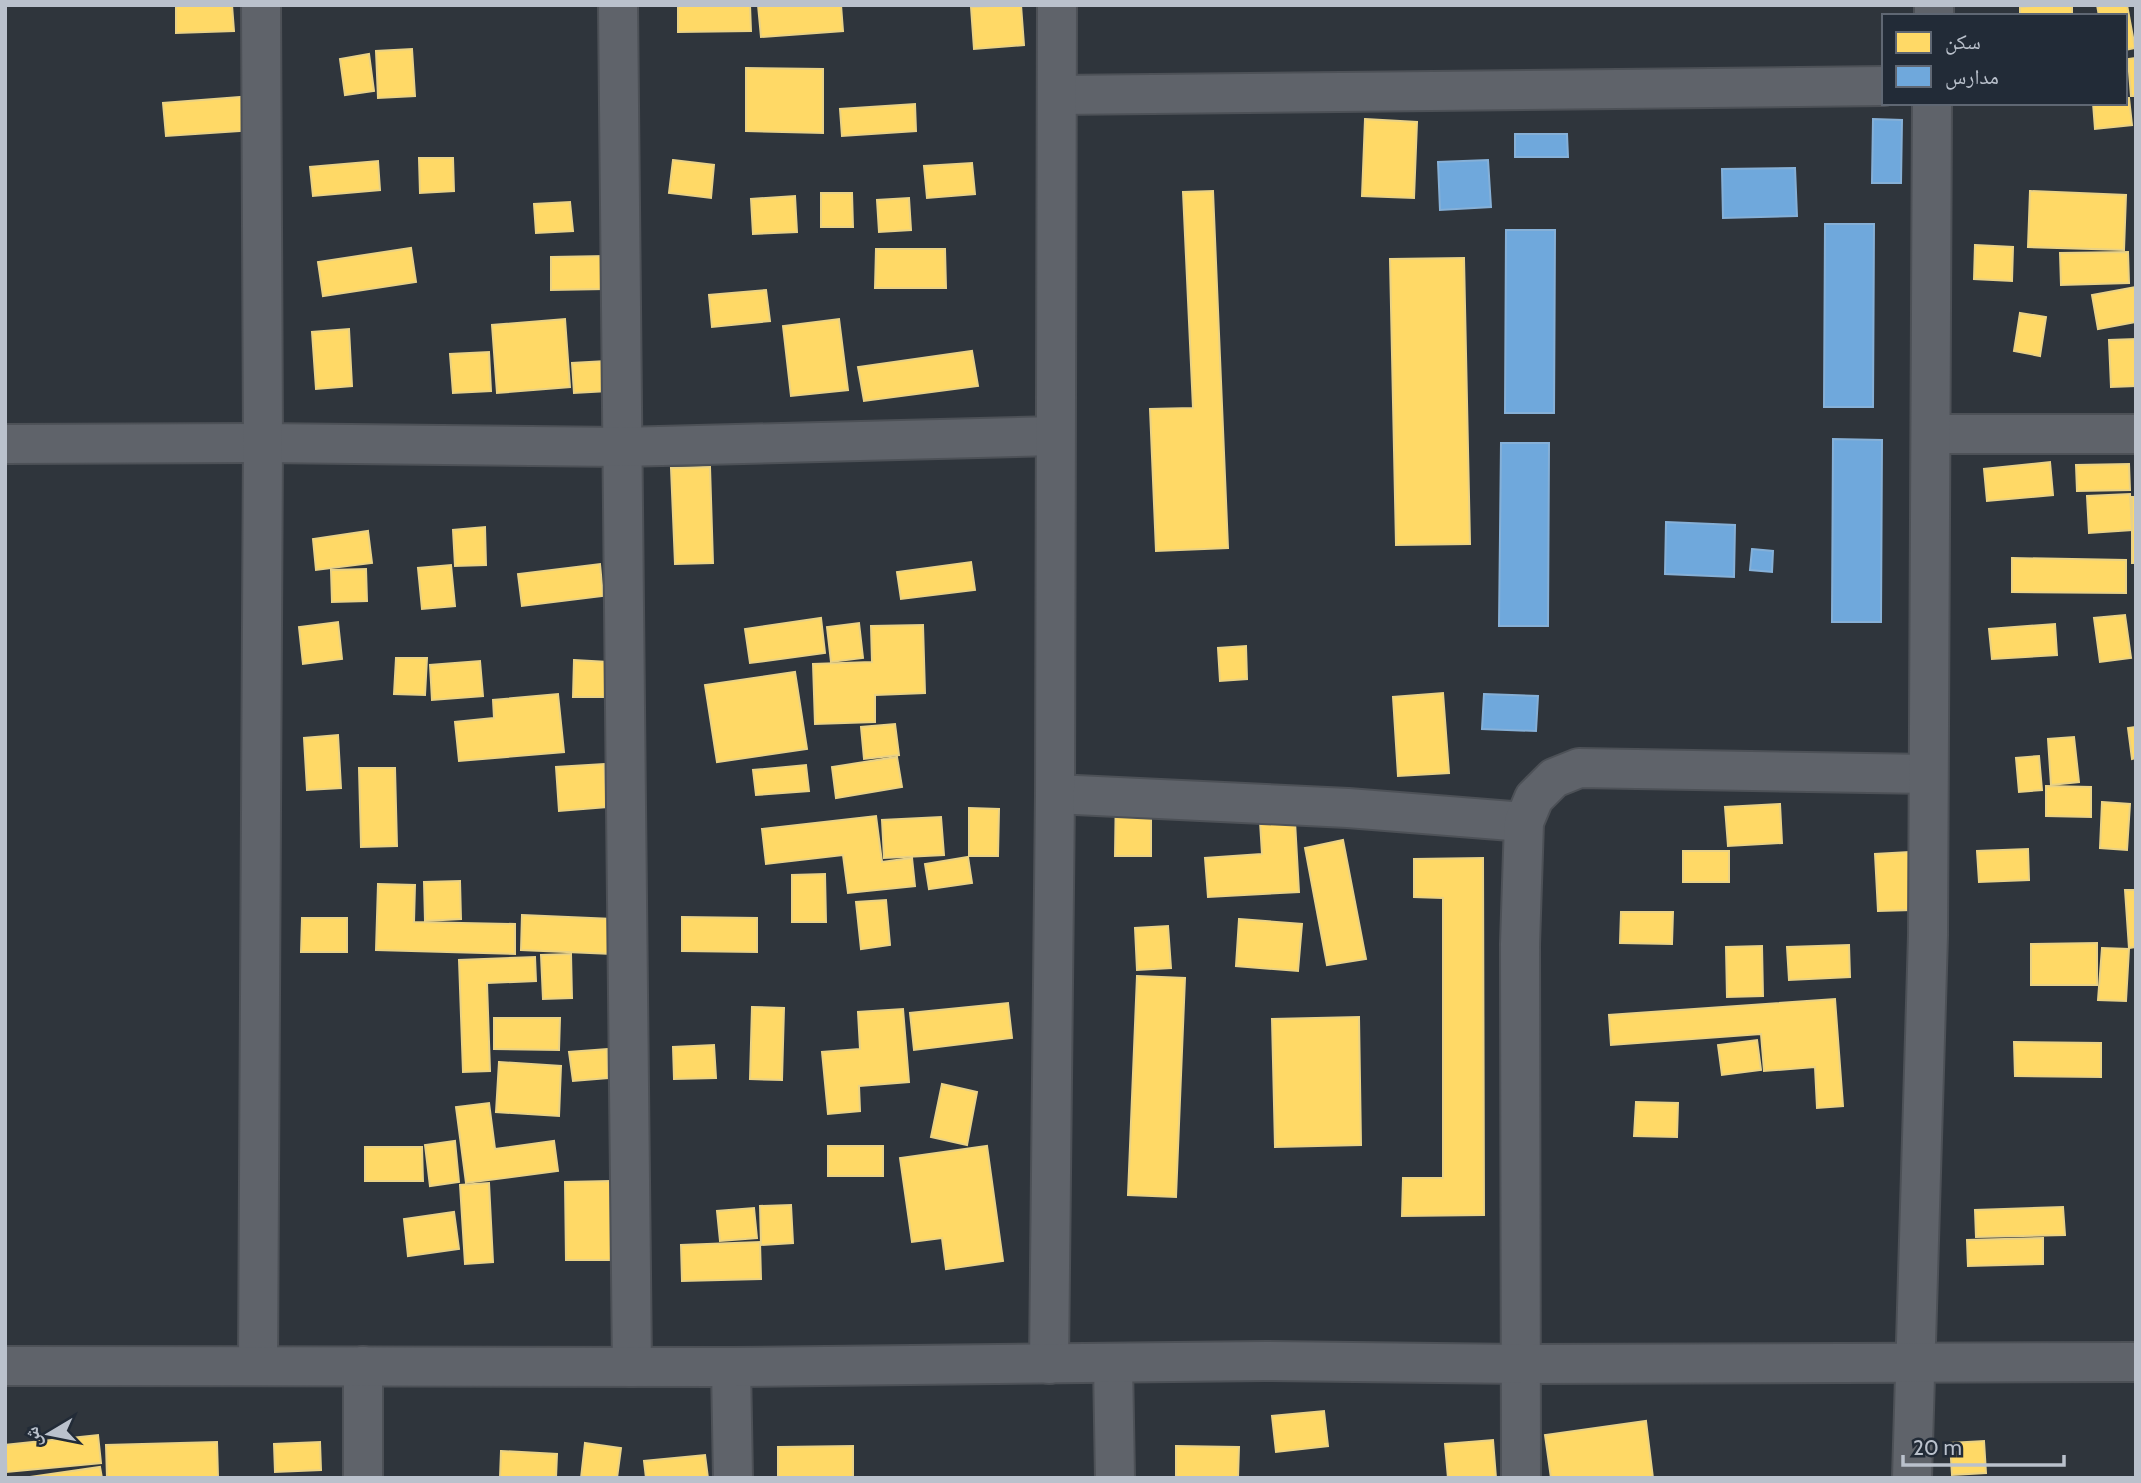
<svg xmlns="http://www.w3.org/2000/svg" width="2141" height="1483" font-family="Cabin,'Noto Naskh Arabic',sans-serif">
<rect width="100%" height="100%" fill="#2f353c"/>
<g fill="#ffd966" stroke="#ead285" stroke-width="2">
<path d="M176 5H232L234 31 176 33Z"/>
<path d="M678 5H750L751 31 678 32Z"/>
<path d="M758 5H841L843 31 761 37Z"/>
<path d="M1021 5 1024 45 974 49 971 7Z"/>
<path d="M2047 5H2072V16H2020V7Z"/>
<path d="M2097 5H2127L2135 48 2125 50V16H2099Z"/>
<path d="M412 49 415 96 378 98 376 51Z"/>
<path d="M369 54 374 91 345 95 340 59Z"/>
<path d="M2136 58V96H2131L2128 59Z"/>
<path d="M746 68 823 69V133L746 131Z"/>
<path d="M252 96 254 130 166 136 163 103Z"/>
<path d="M2125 98H2129L2132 125 2095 129 2093 103H2125Z"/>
<path d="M915 104 916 131 842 136 840 109Z"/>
<path d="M1365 119 1417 122 1414 198 1362 196Z"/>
<path d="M419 158H453L454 191 420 193Z"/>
<path d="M673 160 714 165 711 198 669 193Z"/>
<path d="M378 161 380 190 313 196 310 167Z"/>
<path d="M972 163 975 194 927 198 924 166Z"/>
<path d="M1213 191 1228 548 1156 551 1150 409 1193 408 1183 192Z"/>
<path d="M2030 191 2126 195 2124 250 2028 247Z"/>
<path d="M821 193H852L853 227H821Z"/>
<path d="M795 196 797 232 753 234 751 199Z"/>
<path d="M909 198 911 230 879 232 877 200Z"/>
<path d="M570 202 573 231 536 233 534 204Z"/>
<path d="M1975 245 2013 247 2012 281 1974 279Z"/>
<path d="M411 248 416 282 323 296 318 262Z"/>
<path d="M876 249H945L946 288H875Z"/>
<path d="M2128 252 2129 283 2061 285 2060 253Z"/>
<path d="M606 256 605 289 551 290V257Z"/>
<path d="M1464 258 1470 544 1396 545 1390 259Z"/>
<path d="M2136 287V322L2098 329 2092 295Z"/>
<path d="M766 290 770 321 712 327 709 295Z"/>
<path d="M2020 313 2046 317 2040 356 2014 351Z"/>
<path d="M565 319 570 387 497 393 492 325Z"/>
<path d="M839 319 848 390 791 396 783 326Z"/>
<path d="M349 329 352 386 316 389 312 332Z"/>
<path d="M2136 339V386L2111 387 2109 340Z"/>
<path d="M972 351 978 386 864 401 858 367Z"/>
<path d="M489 352 491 391 453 393 450 354Z"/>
<path d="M606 361 608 391 574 393 572 363Z"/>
<path d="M2050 462 2053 495 1987 501 1984 469Z"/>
<path d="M2129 464 2130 490 2077 491 2076 465Z"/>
<path d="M710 467 713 563 675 564 671 468Z"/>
<path d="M2130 494 2132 530 2089 533 2087 496Z"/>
<rect x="2132" y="497" width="4" height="66"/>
<path d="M485 527 486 565 455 566 453 530Z"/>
<path d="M368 531 372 563 316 570 313 539Z"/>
<path d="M2012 558 2126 560V593L2012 592Z"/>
<path d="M971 562 975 590 901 599 897 572Z"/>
<path d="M600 564 603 596 522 606 518 574Z"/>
<path d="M451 565 455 606 422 609 418 568Z"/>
<path d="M366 569 367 601 332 602 331 570Z"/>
<path d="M2125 615 2131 658 2100 662 2094 618Z"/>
<path d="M821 618 825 653 750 663 745 629Z"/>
<path d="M338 622 342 659 303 664 299 627Z"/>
<path d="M859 623 863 658 831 662 827 627Z"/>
<path d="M2055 624 2057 655 1992 659 1989 629Z"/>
<path d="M923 625 925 693 875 695V722L815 724 813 664 872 662 871 626Z"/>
<path d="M1246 646 1247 679 1220 681 1218 648Z"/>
<path d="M396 658H427L425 695 394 694Z"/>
<path d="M574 660 608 662V697H573Z"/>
<path d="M480 661 483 696 432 700 430 665Z"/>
<path d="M795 672 807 749 717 762 705 685Z"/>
<path d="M1443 693 1449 773 1398 776 1393 697Z"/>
<path d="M558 694 564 752 459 761 455 722 494 718 493 700Z"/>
<path d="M895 724 899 755 864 759 861 727Z"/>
<path d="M2136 727V758L2132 759 2128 728Z"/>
<path d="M338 735 341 788 307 790 304 738Z"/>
<path d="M2074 737 2079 782 2051 785 2048 739Z"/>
<path d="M2039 756 2042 790 2019 792 2016 758Z"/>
<path d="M897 757 902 787 836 798 832 767Z"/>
<path d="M604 764 607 807 559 811 556 767Z"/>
<path d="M806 765 809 791 756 795 753 770Z"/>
<path d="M359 768H395L397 846 361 847Z"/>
<path d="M1116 785H1151V856H1115Z"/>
<path d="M1293 786 1299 892 1208 897 1205 858 1262 854 1258 789Z"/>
<path d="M2046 786 2091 787V817L2046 816Z"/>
<path d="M2102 802 2130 804 2127 850 2100 848Z"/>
<path d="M1780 804 1782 843 1728 846 1725 807Z"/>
<path d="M969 808 999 809 998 856H969Z"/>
<path d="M876 816 882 862 912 858 915 886 848 893 843 855 766 864 762 829Z"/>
<path d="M941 817 944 855 884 858 882 820Z"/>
<path d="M1343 840 1366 959 1327 965 1305 848Z"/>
<path d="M2028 849 2029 880 1979 882 1977 851Z"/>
<rect x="1683" y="851" width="46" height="31"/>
<path d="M1909 852 1912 910 1878 911 1875 854Z"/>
<path d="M968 857 972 883 929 889 925 864Z"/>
<path d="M1483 858 1484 1215 1402 1216 1403 1178H1443V898L1414 897V859Z"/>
<path d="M825 874 826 922H792V875Z"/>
<path d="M460 881 461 919 425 921 424 882Z"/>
<path d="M378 884 415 885 414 922 515 924V954L376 950Z"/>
<path d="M2125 890H2136V947L2129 948Z"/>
<path d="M886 900 890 945 861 949 856 902Z"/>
<path d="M1621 912H1673L1672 944 1620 943Z"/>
<path d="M522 915 613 919 612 954 521 950Z"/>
<path d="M682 917 757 918V952L682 951Z"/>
<path d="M302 918H347V952H301Z"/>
<path d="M1239 919 1302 924 1298 971 1236 966Z"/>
<path d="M1168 926 1171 968 1137 970 1135 928Z"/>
<path d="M2097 943V985H2031V944Z"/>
<path d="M1849 945 1850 977 1789 980 1787 947Z"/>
<path d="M1762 946 1763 996 1727 997 1726 947Z"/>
<path d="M2102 948 2129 949 2126 1001 2098 1000Z"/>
<path d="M571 954 572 998 543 999 541 955Z"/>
<path d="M535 957 536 981 487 983 490 1071 463 1072 459 960Z"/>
<path d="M1137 976 1185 978 1176 1197 1128 1195Z"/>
<path d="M1835 999 1843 1106 1817 1108 1815 1067 1764 1071 1761 1034 1611 1045 1609 1015Z"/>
<path d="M1008 1003 1012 1038 914 1050 910 1013Z"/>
<path d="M752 1007 784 1008 782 1080 750 1079Z"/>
<path d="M903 1009 909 1082 859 1086 860 1111 828 1114 822 1052 860 1049 858 1012Z"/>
<path d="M1359 1017 1361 1145 1275 1147 1272 1019Z"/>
<path d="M494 1018H560L559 1050 494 1049Z"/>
<path d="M1757 1040 1761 1070 1722 1075 1718 1045Z"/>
<path d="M2014 1042 2101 1043V1077L2015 1076Z"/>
<path d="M714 1045 716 1078 674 1079 673 1047Z"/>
<path d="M607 1049 608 1078 573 1081 569 1052Z"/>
<path d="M499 1062 561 1066 559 1116 496 1112Z"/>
<path d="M942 1084 977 1092 967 1145 931 1137Z"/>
<path d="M1636 1102 1678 1103 1677 1137 1634 1136Z"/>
<path d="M489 1103 495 1149 554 1141 558 1171 466 1183 456 1107Z"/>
<path d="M455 1141 459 1182 430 1186 425 1145Z"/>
<rect x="828" y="1146" width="55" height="30"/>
<path d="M987 1146 1003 1261 946 1269 942 1238 912 1242 900 1158Z"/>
<path d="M365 1147H422L423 1181H365Z"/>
<path d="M610 1181 611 1260H566L565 1182Z"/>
<path d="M489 1183 493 1262 465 1264 460 1185Z"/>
<path d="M791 1205 793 1243 761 1245 760 1206Z"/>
<path d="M2063 1207 2065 1235 1976 1237 1975 1210Z"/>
<path d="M754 1208 757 1238 720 1241 717 1211Z"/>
<path d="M454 1212 459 1249 408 1256 404 1219Z"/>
<path d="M2043 1238V1264L1968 1266 1967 1240Z"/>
<path d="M760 1242 761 1279 682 1281 681 1245Z"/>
<path d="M1324 1411 1328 1446 1276 1452 1272 1416Z"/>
<path d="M1646 1421 1653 1478H1551L1545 1435Z"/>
<path d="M98 1435 101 1463 7 1472 5 1445Z"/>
<path d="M1493 1440 1496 1478H1448L1445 1444Z"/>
<path d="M1984 1441 1986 1473 1952 1475 1950 1443Z"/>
<path d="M217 1442 218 1477 107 1478 106 1445Z"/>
<path d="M320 1442 321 1470 275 1472 274 1444Z"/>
<path d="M585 1443 621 1448 617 1478H581Z"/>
<path d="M853 1446V1478H778V1447Z"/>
<path d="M1176 1446 1239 1447 1238 1478H1176Z"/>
<path d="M501 1451 557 1454 556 1478H500Z"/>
<path d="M705 1455 708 1478H646L644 1461Z"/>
<path d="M100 1467 102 1478H23Z"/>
</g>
<g fill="#6fa8dc" stroke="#86b0d7" stroke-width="2">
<path d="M1873 119 1902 120 1901 183H1872Z"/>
<path d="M1515 134H1567L1568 157H1515Z"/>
<path d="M1488 160 1491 207 1440 210 1438 162Z"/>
<path d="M1795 168 1797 216 1723 218 1722 169Z"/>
<path d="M1825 224H1874L1873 407H1824Z"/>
<path d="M1506 230H1555L1554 413H1505Z"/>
<path d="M1833 439 1882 440 1881 622H1832Z"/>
<path d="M1501 443H1549L1548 626H1499Z"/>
<path d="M1666 522 1735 525 1734 577 1665 574Z"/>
<path d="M1752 549 1773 551 1772 572 1750 570Z"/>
<path d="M1484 694 1538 696 1536 731 1482 729Z"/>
</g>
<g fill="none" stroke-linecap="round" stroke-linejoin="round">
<g stroke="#4d5157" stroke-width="42">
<g id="minor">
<path d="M618 5C621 459 628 913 632 1367"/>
<path d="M1934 16V5"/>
<path d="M1057 95 1884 86"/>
<path d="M1931 434H2136"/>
<path d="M5 444 263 443 621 447 1055 436"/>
<path d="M1055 794 1348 808 1524 822"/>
<path d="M1049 1364 1055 794 1057 5"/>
<path d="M1113 1364 1115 1478"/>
<path d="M258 1366 263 443 261 5"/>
<path d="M731 1367 733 1478"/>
<path d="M363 1478V1366"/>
<path d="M1521 1478 1520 944 1524 822 1534 798 1554 778 1579 768 1928 774"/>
<path d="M1912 1478 1928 935 1932 103"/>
</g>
</g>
<g stroke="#4d5157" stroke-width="42">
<path id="tertiary" d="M5 1366 731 1367 1265 1361 1522 1364 2136 1362"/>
</g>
<use href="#minor" stroke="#5f636a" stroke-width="38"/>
<use href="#tertiary" stroke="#5f636a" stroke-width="38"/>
</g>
<rect width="2141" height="1483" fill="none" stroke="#bac1cc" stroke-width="14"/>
<rect x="1882" y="14" width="245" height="91" fill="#222b37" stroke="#5f6773" stroke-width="2"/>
<rect x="1896" y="32" width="35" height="21" fill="#ffd966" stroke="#5f6773" stroke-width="2"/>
<text x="1945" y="49" font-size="21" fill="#bac1cc">سكن</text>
<rect x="1896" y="66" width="35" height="21" fill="#6fa8dc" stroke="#5f6773" stroke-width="2"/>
<text x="1945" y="84" font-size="21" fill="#bac1cc">مدارس</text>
<g transform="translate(49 1434) rotate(260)" stroke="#222b37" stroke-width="5" paint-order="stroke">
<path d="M0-5L12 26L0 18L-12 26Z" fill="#bac1cc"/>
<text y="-10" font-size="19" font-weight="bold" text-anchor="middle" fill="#bac1cc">ش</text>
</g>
<path d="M1903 1455v10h161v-10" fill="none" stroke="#bac1cc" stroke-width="3.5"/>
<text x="1913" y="1455" font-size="21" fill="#bac1cc" stroke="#222b37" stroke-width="5" paint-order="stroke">20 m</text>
</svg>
